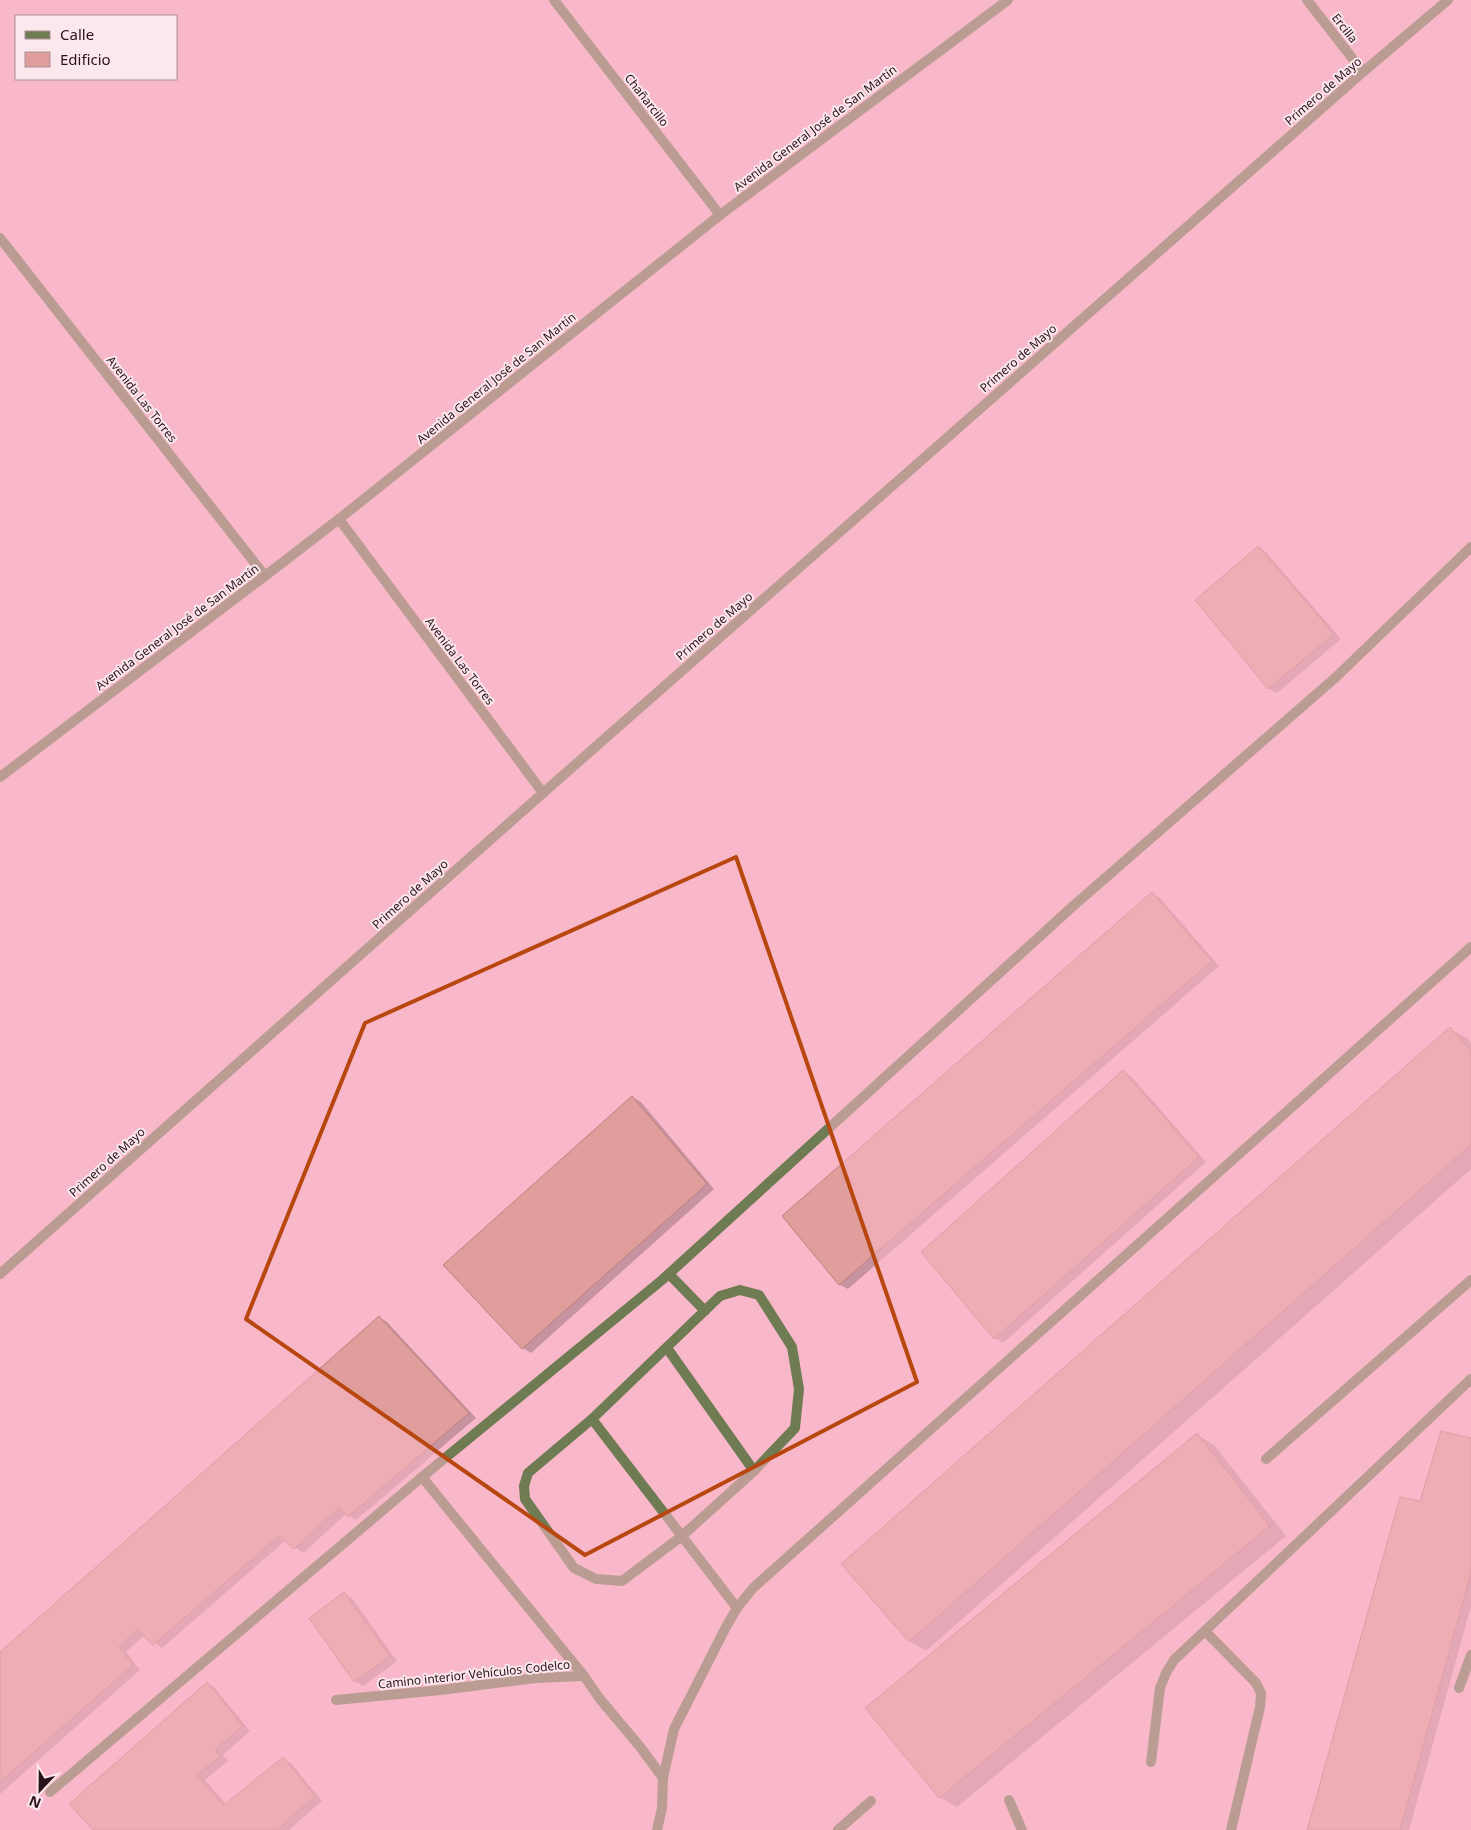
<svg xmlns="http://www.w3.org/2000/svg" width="1471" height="1830" font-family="'Noto Sans',sans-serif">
<rect width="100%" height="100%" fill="#f9b8c9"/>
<g fill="#0003">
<path d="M1258 547 1266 552 1341 639 1277 693 1268 688Z"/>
<path d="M1152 894 1160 898 1219 966 848 1289 840 1285 784 1216Z"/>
<path d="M1450 1029 1467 1038 1471 1043V1169L926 1651 910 1641Z"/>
<path d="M1123 1072 1131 1076 1206 1162 1003 1343 995 1338 923 1252Z"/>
<path d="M632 1097 641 1102 714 1189 531 1353 523 1348 444 1265Z"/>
<path d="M379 1317 387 1322 476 1418 356 1520 346 1514 303 1553 286 1540 162 1648 144 1635 126 1652 140 1670 0 1794V1654Z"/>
<path d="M1197 1435 1214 1445 1286 1536 957 1807 940 1797Z"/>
<path d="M1471 1439V1606L1409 1830H1309L1421 1503Z"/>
<path d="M344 1594 352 1598 397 1661 363 1686 355 1681Z"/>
<path d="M207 1684 215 1688 250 1731 223 1755 228 1761 205 1780 227 1805 283 1759 291 1763 322 1801 289 1830H95Z"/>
</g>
<g fill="#df9e9b" stroke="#bd7f7d">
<path d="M1258 546 1334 634 1268 689 1195 600Z"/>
<path d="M1152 892 1212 961 839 1285 782 1216Z"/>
<path d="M1450 1027 1471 1051V1145L909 1642 841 1564Z"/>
<path d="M1123 1070 1199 1157 994 1339 921 1252Z"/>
<path d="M632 1096 707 1184 522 1349 443 1265Z"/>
<path d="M379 1316 469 1413 348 1517 339 1508 294 1549 279 1536 153 1645 137 1630 119 1647 133 1665 0 1782V1652Z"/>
<path d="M1441 1431 1471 1438V1573L1400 1830H1307L1400 1497 1420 1501Z"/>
<path d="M1197 1433 1270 1526 939 1798 865 1708Z"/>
<path d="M344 1592 390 1656 354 1682 309 1618Z"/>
<path d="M207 1682 243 1726 215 1750 221 1756 197 1775 224 1805 283 1757 315 1796 277 1830H93L69 1804Z"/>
</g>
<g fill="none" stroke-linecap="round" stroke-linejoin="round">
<g stroke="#6f7b52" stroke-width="10">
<path d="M669 1274 705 1311"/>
<path d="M740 1290 759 1295 792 1347 799 1389 795 1428 754 1471 682 1536 622 1581 596 1579 574 1568 525 1499 524 1486 528 1473 592 1419 720 1296Z"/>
<path d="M667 1348 754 1471"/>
<path d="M592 1419 737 1608"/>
<path d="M1266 1459 1471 1280"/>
<path d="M422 1477 584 1676 600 1699 641 1748 663 1778 662 1808 657 1830"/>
<path d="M1205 1631 1256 1683 1261 1693 1260 1707 1231 1830"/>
<path d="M1459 1688 1471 1655"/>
<path d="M336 1700 441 1690 536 1678 584 1676"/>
<path d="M1151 1762 1160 1688 1166 1673 1174 1660 1471 1379"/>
<path d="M663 1778 674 1729 726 1627 737 1608 753 1588 1471 947"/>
<path d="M50 1792 422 1477 662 1280 1072 907 1335 678 1471 547"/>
<path d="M1009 1800 1022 1830"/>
<path d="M838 1830 871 1801"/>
</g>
<g stroke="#6f7b52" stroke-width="10">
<path d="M554 0 720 215"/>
<path d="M1307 0 1363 72"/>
<path d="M339 519 543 793"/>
<path d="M265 576 339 519 720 215 1008 0"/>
<path d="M0 1274 543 793 1363 72 1448 0"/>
</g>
<path stroke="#6f7b52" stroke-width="10" d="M0 238 265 576 0 777"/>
</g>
<path d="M0 0H1471V1830H0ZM736 857 917 1382 585 1555 246 1319 365 1023Z" fill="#f9b8c9" fill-opacity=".55" fill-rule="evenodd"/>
<path fill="none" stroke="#b8470f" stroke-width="4" stroke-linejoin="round" d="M736 857 917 1382 585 1555 246 1319 365 1023Z"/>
<g text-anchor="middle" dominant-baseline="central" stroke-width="4" stroke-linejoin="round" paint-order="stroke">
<g font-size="12" fill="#291219" stroke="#fce7ec">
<text transform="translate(1345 28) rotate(52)">Ercilla</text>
<text transform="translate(1323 91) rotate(-41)">Primero de Mayo</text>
<text transform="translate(647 100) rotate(52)">Chañarcillo</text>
<text transform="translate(815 128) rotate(-37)">Avenida General José de San Martín</text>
<text transform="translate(1018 358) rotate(-41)">Primero de Mayo</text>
<text transform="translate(496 378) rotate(-39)">Avenida General José de San Martín</text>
<text transform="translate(142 399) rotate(52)">Avenida Las Torres</text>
<text transform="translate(714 626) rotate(-41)">Primero de Mayo</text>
<text transform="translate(177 627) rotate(-37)">Avenida General José de San Martín</text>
<text transform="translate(460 661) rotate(53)">Avenida Las Torres</text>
<text transform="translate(410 894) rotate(-42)">Primero de Mayo</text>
<text transform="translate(107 1162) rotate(-42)">Primero de Mayo</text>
<text transform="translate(474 1674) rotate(-6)">Camino interior Vehículos Codelco</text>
</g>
</g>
<rect x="15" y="15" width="162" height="65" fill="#fce7ec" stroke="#a89298"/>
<rect x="25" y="31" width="25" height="8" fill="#6f7b52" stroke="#a89298"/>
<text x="60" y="40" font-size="15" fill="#291219">Calle</text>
<rect x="25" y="52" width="25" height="15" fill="#df9e9b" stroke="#a89298"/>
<text x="60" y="65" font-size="15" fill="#291219">Edificio</text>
<g transform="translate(40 1790) rotate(202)" stroke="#fce7ec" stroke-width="4" paint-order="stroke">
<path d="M0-4L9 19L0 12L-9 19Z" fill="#291219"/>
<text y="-8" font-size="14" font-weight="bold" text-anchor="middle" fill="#291219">N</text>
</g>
</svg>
